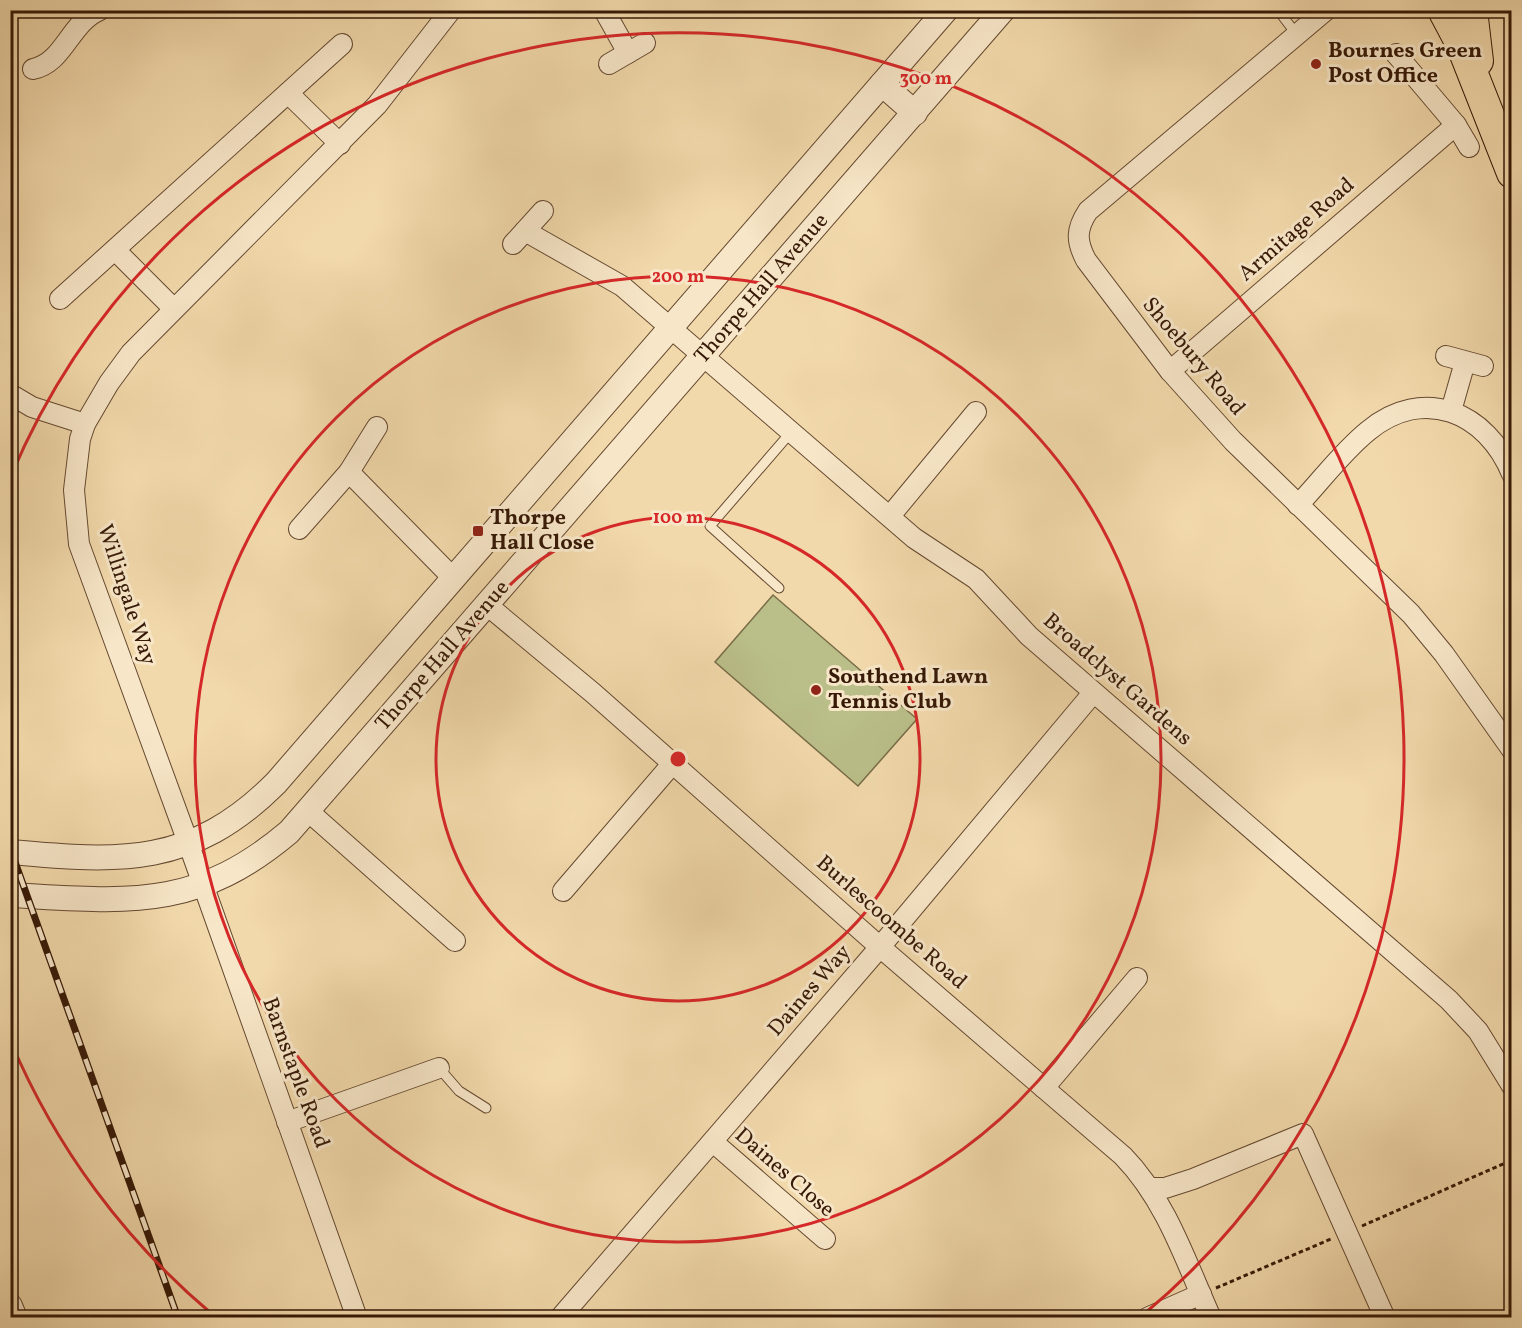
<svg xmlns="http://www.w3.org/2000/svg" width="1522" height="1328" font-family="Vollkorn,serif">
<rect width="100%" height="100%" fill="#f2d9ab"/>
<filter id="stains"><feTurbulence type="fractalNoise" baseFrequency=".00333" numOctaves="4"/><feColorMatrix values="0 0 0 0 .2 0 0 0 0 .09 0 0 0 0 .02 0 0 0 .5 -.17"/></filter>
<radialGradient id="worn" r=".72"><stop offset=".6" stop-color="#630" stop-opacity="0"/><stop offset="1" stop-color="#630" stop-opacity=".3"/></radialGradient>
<path fill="#babf89" stroke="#786c48" stroke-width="1.5" d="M773 595 917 719 858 786 715 662Z"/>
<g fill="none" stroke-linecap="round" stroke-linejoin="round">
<g stroke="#654930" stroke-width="11">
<g id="service">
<path d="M1278 10 1297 35"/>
<path d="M779 588 710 526 792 431"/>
<path d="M439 1068 459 1091 486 1108"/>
</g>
</g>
<g stroke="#654930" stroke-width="22">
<g id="minor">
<path d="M604 10 628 53"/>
<path d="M1326 10 1088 211C1076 229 1076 241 1086 260L1170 371 1233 441 1411 614 1444 654 1512 750"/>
<path d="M1396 54 1456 125 1469 147"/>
<path d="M609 64 645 43"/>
<path d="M33 69C64 63 70 22 100 10"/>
<path d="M288 93 340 144"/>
<path d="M525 231 622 286 914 538 976 579 1029 636 1449 1000 1478 1031 1512 1086"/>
<path d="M513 244 543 211"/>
<path d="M115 250 173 308"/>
<path d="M60 299 342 44"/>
<path d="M1446 356 1483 366"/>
<path d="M1170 371 1456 125"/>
<path d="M10 394 32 407 85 424"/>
<path d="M1451 411 1465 362"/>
<path d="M377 427 349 472 453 578"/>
<path d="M1298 505C1321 481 1342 452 1368 431 1423 385 1487 412 1512 474"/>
<path d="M890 516 976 412"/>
<path d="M299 529 349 472"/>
<path d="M487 605 593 693 880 947 1123 1156C1166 1200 1186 1262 1211 1318"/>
<path d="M308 811 455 941"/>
<path d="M563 891 673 763"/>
<path d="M1044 1088 1137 978"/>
<path d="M287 1122 439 1068"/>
<path d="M713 1142 825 1239"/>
<path d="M1150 1188H1165L1193 1179 1303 1134 1385 1318"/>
<path d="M357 1318 189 845 79 544 74 490 80 439 85 424 109 383 131 353 377 105 451 10"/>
<path d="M560 1318 880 947 1093 693"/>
<path d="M1147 1318 1201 1294"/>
</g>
</g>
<g stroke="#654930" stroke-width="26">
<g id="tertiary">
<path d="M882 84 915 113"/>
<path d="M10 852C121 862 192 867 276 783L946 10"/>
<path d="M10 895C126 901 194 912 289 832L1003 10"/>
<path d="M10 1306 15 1318"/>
</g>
</g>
<g stroke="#361907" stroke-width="32">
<g id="primary">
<path d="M1443 10 1461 44 1512 173"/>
<path d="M1472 10 1478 61"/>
</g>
</g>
<g stroke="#361907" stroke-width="3" stroke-dasharray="4.5 3" stroke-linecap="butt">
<path d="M1362 1226 1512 1160"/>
<path d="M1216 1288 1331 1239"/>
</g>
<use href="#service" stroke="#f7e6c8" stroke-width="9"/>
<use href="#minor" stroke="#f7e6c8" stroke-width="20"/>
<use href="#tertiary" stroke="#f7e6c8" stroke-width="24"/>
<use href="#primary" stroke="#f2d9ab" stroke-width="30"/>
<g stroke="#361907" stroke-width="7">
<path id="rail" d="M10 848 178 1318"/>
</g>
<use href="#rail" stroke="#f7e6c8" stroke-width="4.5" stroke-dasharray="14" stroke-linecap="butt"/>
</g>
<g fill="none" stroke="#d62828" stroke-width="3">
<circle cx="678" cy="759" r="242"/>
<circle cx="678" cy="759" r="483"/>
<path d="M212 1314A725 725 0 0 1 11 1042M11 476A725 725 0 1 1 1144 1314"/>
</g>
<g fill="#8f2418" stroke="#f7e6c8" stroke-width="2">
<circle cx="1316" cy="64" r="6"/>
<rect x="472" y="525" width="12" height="12" rx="3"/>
<circle cx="816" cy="690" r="6"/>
</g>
<g text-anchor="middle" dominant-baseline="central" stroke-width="6" stroke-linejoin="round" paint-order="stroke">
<g font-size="22" font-weight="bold" fill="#361907" stroke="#f7e6c8" text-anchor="start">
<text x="1328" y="51">Bournes Green<tspan x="1328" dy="25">Post Office</tspan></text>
<text x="490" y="518">Thorpe<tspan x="490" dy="25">Hall Close</tspan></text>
<text x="828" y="677">Southend Lawn<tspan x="828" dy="25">Tennis Club</tspan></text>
</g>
<g font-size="22" fill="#361907" stroke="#f7e6c8">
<text transform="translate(1297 230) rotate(-41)">Armitage Road</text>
<text transform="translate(762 289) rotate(-49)">Thorpe Hall Avenue</text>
<text transform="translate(1193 357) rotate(50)">Shoebury Road</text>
<text transform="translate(126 595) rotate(72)">Willingale Way</text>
<text transform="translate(443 656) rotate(-49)">Thorpe Hall Avenue</text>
<text transform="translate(1117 680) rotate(41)">Broadclyst Gardens</text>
<text transform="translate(891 923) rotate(41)">Burlescoombe Road</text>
<text transform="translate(810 991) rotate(-49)">Daines Way</text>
<text transform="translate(295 1073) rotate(70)">Barnstaple Road</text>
<text transform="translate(784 1173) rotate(41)">Daines Close</text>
</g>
</g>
<circle cx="678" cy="759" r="9" fill="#d62828" stroke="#f7e6c8" stroke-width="3"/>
<g font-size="18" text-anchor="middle" font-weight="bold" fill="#d62828" stroke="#f7e6c8" stroke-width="6" stroke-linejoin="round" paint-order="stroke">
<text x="926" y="84">300 m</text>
<text x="678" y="282">200 m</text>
<text x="678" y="523">100 m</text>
</g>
<rect width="1522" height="1328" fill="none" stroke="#f2d9ab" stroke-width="36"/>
<rect x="12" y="12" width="1498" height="1304" fill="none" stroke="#361907" stroke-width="3"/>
<rect x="18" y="18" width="1486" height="1292" fill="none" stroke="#361907" stroke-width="1.5"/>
<rect width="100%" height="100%" filter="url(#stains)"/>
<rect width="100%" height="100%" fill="url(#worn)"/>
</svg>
